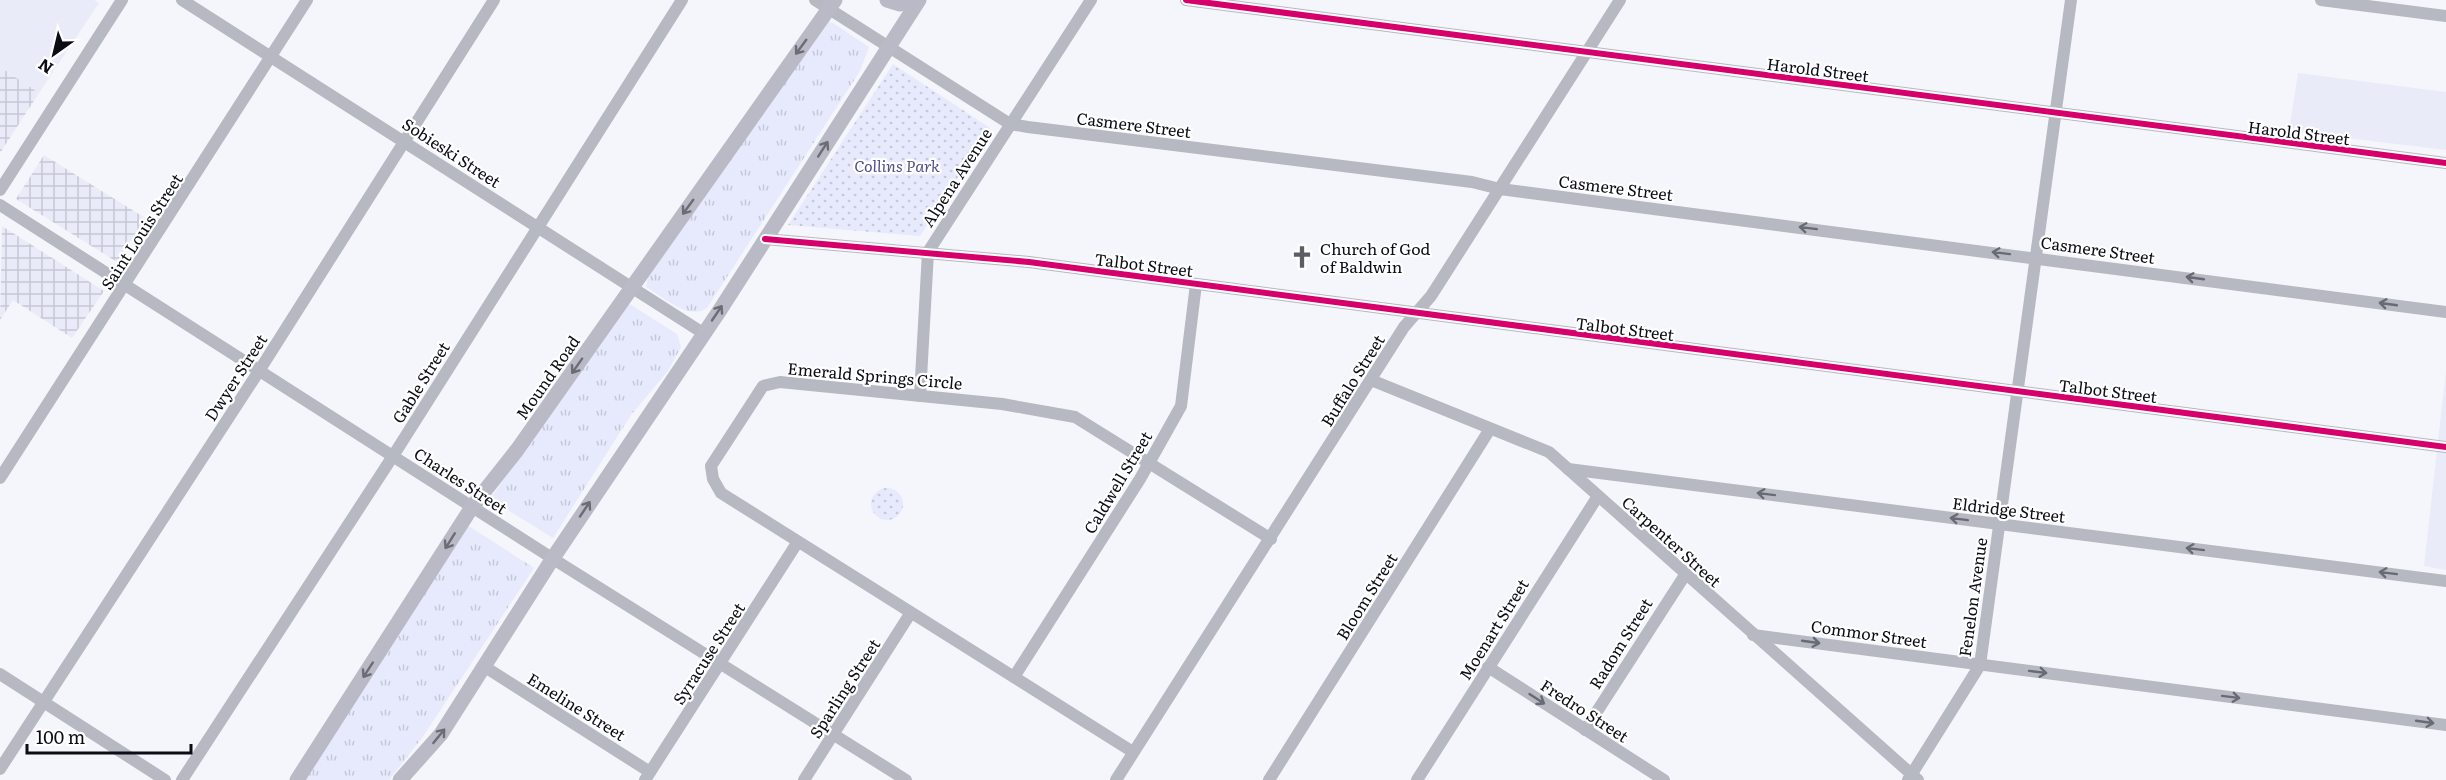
<svg xmlns="http://www.w3.org/2000/svg" width="2446" height="780" font-family="Literata,serif">
<defs>
<pattern id="industrial-grid" width="8" height="8" patternUnits="userSpaceOnUse" patternTransform="scale(1.5)"><rect width="8" height="8" fill="#e9ebf8"/><path d="M0 4h8M4 0v8" fill="none" stroke="#c6c8d4"/></pattern>
<pattern id="grass-tufts" width="24" height="20" patternUnits="userSpaceOnUse" patternTransform="scale(1.5)"><rect width="24" height="20" fill="#e6eafc"/><path d="M3 7l-1-3M5 7V3M7 7l1-3M15 17l-1-3M17 17v-4M19 17l1-3" fill="none" stroke="#c4c8d7"/></pattern>
<pattern id="park-dots" width="8" height="8" patternUnits="userSpaceOnUse" patternTransform="scale(1.5)"><rect width="8" height="8" fill="#e6eafc"/><path d="M2 2h.1M6 6h.1" fill="none" stroke="#c4c8d7" stroke-width="1.8" stroke-linecap="round"/></pattern>
</defs>
<rect width="100%" height="100%" fill="#f5f6fb"/>
<g fill="#e9ebf8">
<path d="M0 0H94L99 3 39 93 0 67Z"/>
<path d="M2298 73 2446 92V150L2289 131Z"/>
<path d="M2446 370V570L2424 566Z"/>
</g>
<g fill="url(#industrial-grid)">
<path d="M0 67 39 93 0 153Z"/>
<path d="M44 155 145 218 117 262 16 199Z"/>
<path d="M2 226 104 291 72 338 13 300 0 320Z"/>
</g>
<g fill="url(#grass-tufts)">
<path d="M828 22 833 23 869 47 860 71 707 308C688 321 664 297 646 287L648 277Z"/>
<path d="M628 303 677 334 681 347 668 371 631 415 553 538 490 499Z"/>
<path d="M467 525 534 568 422 738 389 780H303Z"/>
</g>
<g fill="url(#park-dots)">
<path d="M893 64 990 128 920 236 788 225Z"/>
<circle cx="887" cy="504" r="16"/>
</g>
<g fill="none" stroke-linecap="round" stroke-linejoin="round">
<g stroke="#b6b8c2" stroke-width="12">
<path d="M182 0 703 333"/>
<path d="M815 0 1010 124 1028 127 1472 182 1500 189 2446 312"/>
<path d="M1186 0 2446 163"/>
<path d="M2321 0 2446 16"/>
<path d="M0 190 122 0"/>
<path d="M0 205 566 567 906 780"/>
<path d="M765 239 1029 262 2446 447"/>
<path d="M1371 380 1549 452 1918 780"/>
<path d="M920 396 928 252 1091 0"/>
<path d="M1568 469 2446 581"/>
<path d="M0 478 307 0"/>
<path d="M1753 635 2446 725"/>
<path d="M485 667 650 772"/>
<path d="M1488 667 1664 780"/>
<path d="M0 674 165 780"/>
<path d="M1014 677 1140 479 1181 406 1196 284"/>
<path d="M1585 730 1685 575"/>
<path d="M1133 752 721 493 713 479 711 466 763 386 780 382 1002 404 1075 417 1271 539"/>
<path d="M0 769 259 371 494 0"/>
<path d="M182 780 393 456 682 0"/>
<path d="M645 780 797 543"/>
<path d="M804 780 910 614"/>
<path d="M1116 780 1404 327 1431 296 1620 0"/>
<path d="M1269 780 1490 429"/>
<path d="M1417 780 1598 496"/>
<path d="M1908 780 1980 665 2071 0"/>
</g>
<g stroke="#b9bac5" stroke-width="15">
<path d="M887 0 900 4 915 0"/>
<path d="M297 780 472 507 517 450 835 0"/>
<path d="M400 780 441 734 553 558 720 310 919 0"/>
</g>
<g stroke="#fff" stroke-width="10">
<g id="cycleway">
<path d="M1186 0 2446 163"/>
<path d="M765 239 1029 262 2446 447"/>
</g>
</g>
<use href="#cycleway" stroke="#d6006c" stroke-width="6"/>
</g>
<defs><path id="oneway-shaft" d="M-6 0H5M1.5-3L5.5 0L1.5 3" fill="none" stroke-width="1.6" stroke-linecap="round" stroke-linejoin="round" transform="scale(1.5)"/></defs>
<g stroke="#6b6c75">
<use href="#oneway-shaft" transform="translate(801 47) rotate(126)"/>
<use href="#oneway-shaft" transform="translate(823 149) rotate(-57)"/>
<use href="#oneway-shaft" transform="translate(688 207) rotate(126)"/>
<use href="#oneway-shaft" transform="translate(717 313) rotate(-56)"/>
<use href="#oneway-shaft" transform="translate(577 366) rotate(125)"/>
<use href="#oneway-shaft" transform="translate(585 509) rotate(-56)"/>
<use href="#oneway-shaft" transform="translate(450 541) rotate(122)"/>
<use href="#oneway-shaft" transform="translate(368 670) rotate(123)"/>
<use href="#oneway-shaft" transform="translate(439 736) rotate(-51)"/>
</g>
<g stroke="#696b74">
<use href="#oneway-shaft" transform="translate(1808 228) rotate(-173)"/>
<use href="#oneway-shaft" transform="translate(2001 253) rotate(-173)"/>
<use href="#oneway-shaft" transform="translate(2195 278) rotate(-172)"/>
<use href="#oneway-shaft" transform="translate(2388 304) rotate(-172)"/>
<use href="#oneway-shaft" transform="translate(1766 494) rotate(-173)"/>
<use href="#oneway-shaft" transform="translate(1959 519) rotate(-173)"/>
<use href="#oneway-shaft" transform="translate(2195 549) rotate(-173)"/>
<use href="#oneway-shaft" transform="translate(2388 573) rotate(-173)"/>
<use href="#oneway-shaft" transform="translate(1811 642) rotate(8)"/>
<use href="#oneway-shaft" transform="translate(2038 672) rotate(7)"/>
<use href="#oneway-shaft" transform="translate(2231 697) rotate(7)"/>
<use href="#oneway-shaft" transform="translate(1537 699) rotate(33)"/>
<use href="#oneway-shaft" transform="translate(2425 722) rotate(8)"/>
</g>
<defs>
<g id="church-bare" transform="scale(1.8)"><path d="M-1.2-6h2.4v3.5h3.3v2.4h-3.3V6h-2.4V-.1h-3.3v-2.4h3.3Z" fill="#5d5e65" stroke="#fff" stroke-width="2.5" paint-order="stroke"/></g>
</defs>
<g fill-rule="evenodd">
<use href="#church-bare" x="1302" y="257"/>
</g>
<g text-anchor="middle" dominant-baseline="central" stroke-width="4.5" stroke-linejoin="round" paint-order="stroke">
<g font-size="16" fill="#0b0c14" stroke="#fff">
<text transform="translate(1818 69) rotate(7)">Harold Street</text>
<text transform="translate(1134 124) rotate(7)">Casmere Street</text>
<text transform="translate(2299 132) rotate(7)">Harold Street</text>
<text transform="translate(452 152) rotate(33)">Sobieski Street</text>
<text transform="translate(956 177) rotate(-57)">Alpena Avenue</text>
<text transform="translate(1616 187) rotate(7)">Casmere Street</text>
<text transform="translate(141 231) rotate(-57)">Saint Louis Street</text>
<text transform="translate(2098 249) rotate(8)">Casmere Street</text>
<text transform="translate(1144 264) rotate(7)">Talbot Street</text>
<text transform="translate(1625 328) rotate(7)">Talbot Street</text>
<text transform="translate(875 375) rotate(5)">Emerald Springs Circle</text>
<text transform="translate(235 377) rotate(-57)">Dwyer Street</text>
<text transform="translate(547 377) rotate(-55)">Mound Road</text>
<text transform="translate(1352 380) rotate(-58)">Buffalo Street</text>
<text transform="translate(420 382) rotate(-58)">Gable Street</text>
<text transform="translate(2108 390) rotate(7)">Talbot Street</text>
<text transform="translate(461 480) rotate(33)">Charles Street</text>
<text transform="translate(1117 482) rotate(-59)">Caldwell Street</text>
<text transform="translate(2009 509) rotate(7)">Eldridge Street</text>
<text transform="translate(1672 541) rotate(42)">Carpenter Street</text>
<text transform="translate(1366 596) rotate(-58)">Bloom Street</text>
<text transform="translate(1972 597) rotate(-82)">Fenelon Avenue</text>
<text transform="translate(1493 629) rotate(-58)">Moenart Street</text>
<text transform="translate(1869 633) rotate(8)">Commor Street</text>
<text transform="translate(1620 643) rotate(-58)">Radom Street</text>
<text transform="translate(708 653) rotate(-57)">Syracuse Street</text>
<text transform="translate(844 688) rotate(-57)">Sparling Street</text>
<text transform="translate(577 706) rotate(32)">Emeline Street</text>
<text transform="translate(1585 710) rotate(33)">Fredro Street</text>
</g>
<g font-size="16" font-style="italic" fill="#4b5386" stroke="#fff">
<text x="897" y="165">Collins Park</text>
</g>
<g font-size="16" fill="#0b0c14" stroke="#fff" text-anchor="start">
<text x="1320" y="248">Church of God<tspan x="1320" dy="18">of Baldwin</tspan></text>
</g>
</g>
<g transform="translate(54 54) rotate(214)" stroke="#ffffff" stroke-width="4.5" paint-order="stroke">
<path d="M0-4.5L10 22L0 15L-10 22Z" fill="#0b0c14"/>
<text y="-9" font-size="16" font-weight="bold" text-anchor="middle" fill="#0b0c14">N</text>
</g>
<path d="M27 744v9h164v-9" fill="none" stroke="#0b0c14" stroke-width="3"/>
<text x="36" y="744" font-size="18" fill="#0b0c14" stroke="#ffffff" stroke-width="4.5" paint-order="stroke">100 m</text>
</svg>
